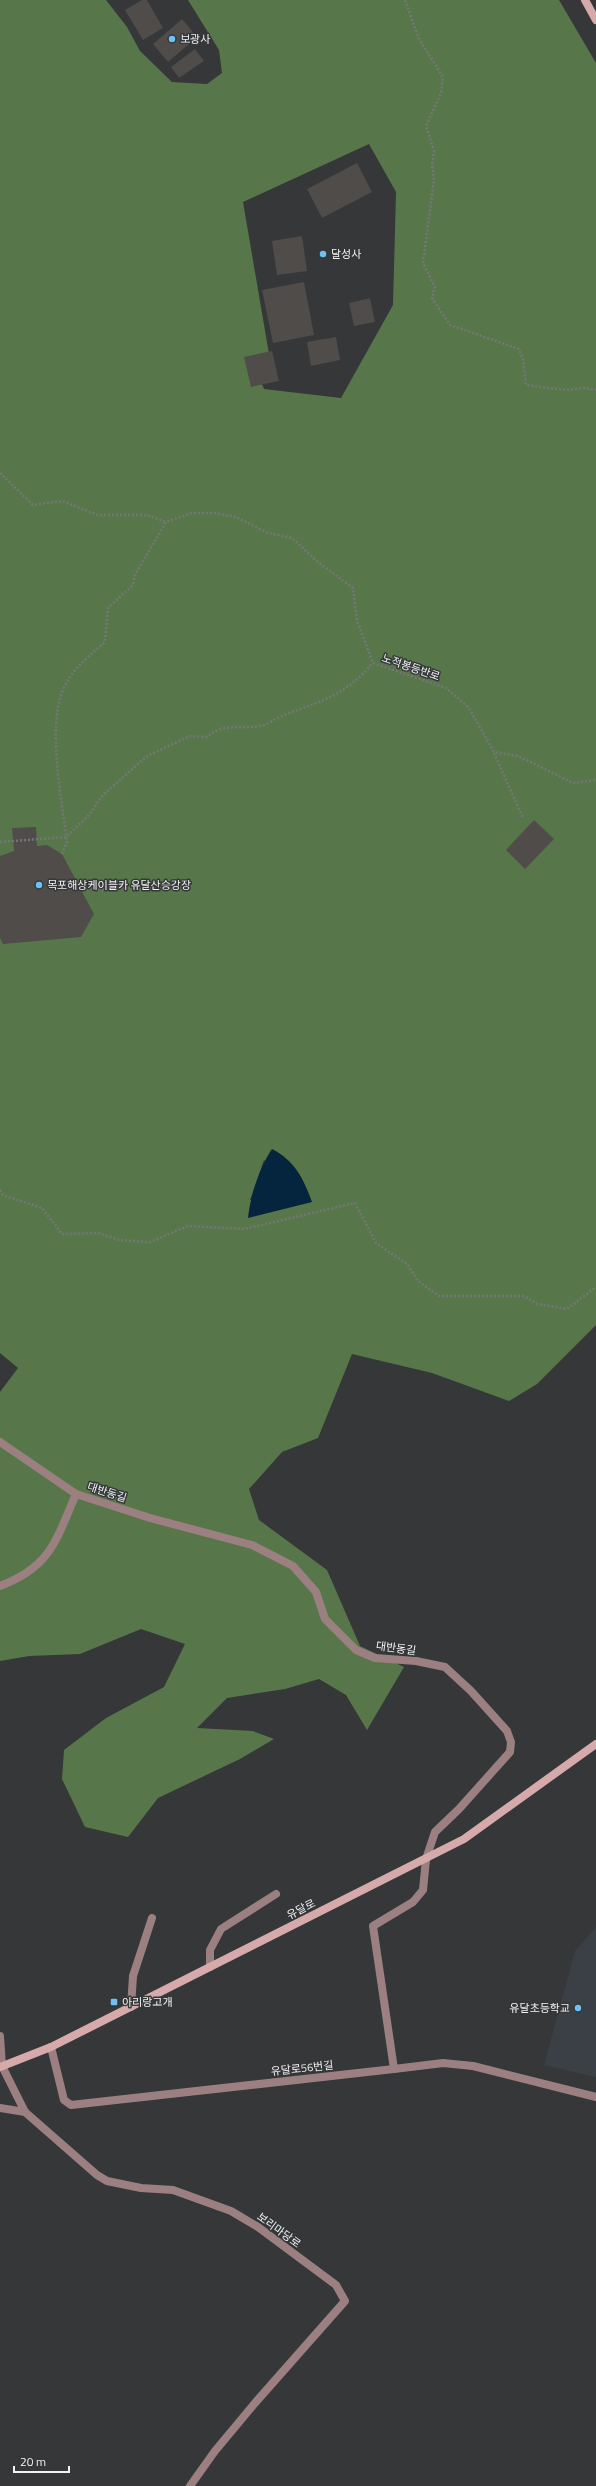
<svg xmlns="http://www.w3.org/2000/svg" width="596" height="2486" font-family="'Titillium Web','Noto Sans KR',sans-serif">
<rect width="100%" height="100%" fill="#353739"/>
<path fill="#3b4047" d="M596 1927V2077L544 2065 575 1951Z"/>
<path fill="#57774a" fill-rule="evenodd" d="M0 0H106L127 27 140 51 172 82 207 84 222 73 219 50 188 0H559L596 63V1325L537 1384 509 1401 432 1373 352 1354 318 1438 282 1452 249 1489 259 1520 327 1570 360 1646 404 1667 367 1730 346 1695 319 1679 285 1689 227 1698 197 1728 253 1731 274 1739 240 1759 158 1798 128 1837 85 1827 62 1779 64 1750 106 1718 164 1687 185 1644 141 1629 80 1654 29 1656 0 1661V1392L18 1368 0 1353ZM369 144 396 192 393 305 341 398 264 389 257 372 269 354 243 202ZM264 1160 312 1202 250 1200Z"/>
<path fill="#05243e" d="M272 1149C295 1161 303 1178 312 1202L248 1218C250 1197 260 1166 272 1149Z"/>
<g fill="#4f4c4a">
<path d="M142 0H147L163 28 143 40 125 10Z"/>
<path d="M182 19 197 37 168 62 153 44Z"/>
<path d="M195 49 204 61 179 78 171 67Z"/>
<path d="M357 163 372 192 322 218 307 189Z"/>
<path d="M302 236 307 271 277 275 272 241Z"/>
<path d="M304 282 314 335 273 343 262 290Z"/>
<path d="M370 298 375 322 354 326 349 303Z"/>
<path d="M336 337 340 360 311 366 307 342Z"/>
<path d="M272 351 279 381 251 387 244 357Z"/>
<path d="M534 820 554 839 525 869 506 850Z"/>
<path d="M36 827 37 846 47 845 62 854 94 914 81 937 3 944 0 938V856L14 851 12 828Z"/>
</g>
<g fill="none" stroke-linecap="round" stroke-linejoin="round">
<g stroke="#747678" stroke-width="2.5" stroke-dasharray="2 2" stroke-linecap="butt">
<path d="M405 0 419 39 443 77 441 93 426 126 434 151 432 165 434 180 423 263 435 287 432 298 450 325 519 349 523 359 526 385 566 390 584 388 596 390"/>
<path d="M0 473 33 505 62 501 98 515H147L166 522"/>
<path d="M494 753 523 818"/>
<path d="M0 842 66 837 89 815 103 795 147 756 190 736 207 737C225 722 237 730 259 726 268 725 276 718 284 715 324 700 344 696 373 663"/>
<path d="M62 854 67 842C62 802 47 727 63 690 72 669 89 656 105 642L108 608 133 585 135 575 166 522 192 513H214L236 517 268 533 292 538 319 563 353 588 357 621 373 663 446 688 469 708 494 752 518 756 573 783 596 780"/>
<path d="M0 1190 3 1195 42 1208 62 1234 98 1233 119 1240 150 1242 188 1226 244 1229 355 1203 376 1243 407 1264 418 1281 439 1296H524L537 1304 567 1309 596 1287"/>
</g>
<g stroke="#9c8081" stroke-width="8">
<path d="M0 1442 76 1494 150 1518 252 1545 293 1566 316 1592 325 1619 356 1650 375 1658 416 1661 445 1667 471 1691 507 1731 511 1742 510 1752 459 1809 435 1832 426 1859"/>
<path d="M0 1586C51 1567 56 1540 76 1494"/>
<path d="M210 1967V1950L221 1929 276 1894"/>
<path d="M131 2007 133 1976 152 1918"/>
<path d="M0 2036 2 2066"/>
<path d="M394 2069 443 2063 473 2066 596 2097"/>
</g>
<g stroke="#9c8081" stroke-width="8">
<path d="M51 2047 64 2100 71 2105 394 2069 373 1926 413 1902 423 1890 426 1859"/>
<path d="M2 2066 25 2112 97 2175 107 2181 141 2188 173 2190 231 2211 258 2227 336 2285 345 2301 255 2403 215 2451 190 2486"/>
<path d="M0 2108 25 2112"/>
</g>
<g stroke="#d6aaab" stroke-width="8">
<path d="M585 0 596 20"/>
<path d="M0 2067 51 2047 464 1839 596 1744"/>
</g>
</g>
<g fill="#6dc2f3" stroke="#353739" stroke-width="1.5">
<circle cx="172" cy="39" r="4"/>
<circle cx="323" cy="254" r="4"/>
<circle cx="39" cy="885" r="4"/>
<rect x="110" y="1998" width="8" height="8" rx="2"/>
<circle cx="578" cy="2008" r="4"/>
</g>
<g text-anchor="middle" dominant-baseline="central" stroke-width="3" stroke-linejoin="round" paint-order="stroke">
<g font-size="11" fill="#f1f2f4" stroke="#353739" text-anchor="start">
<text x="180" y="39">보광사</text>
<text x="331" y="254">달성사</text>
<text x="47" y="885">목포해상케이블카 유달산승강장</text>
<text x="122" y="2002">아리랑고개</text>
<text x="570" y="2008" text-anchor="end">유달초등학교</text>
</g>
<g font-size="11" fill="#f1f2f4" stroke="#353739">
<text transform="translate(411 667) rotate(19)">노적봉등반로</text>
<text transform="translate(107 1492) rotate(18)">대반동길</text>
<text transform="translate(396 1648) rotate(8)">대반동길</text>
<text transform="translate(301 1909) rotate(-27)">유달로</text>
<text transform="translate(302 2068) rotate(-6)">유달로56번길</text>
<text transform="translate(279 2230) rotate(36)">보리마당로</text>
</g>
</g>
<path d="M14 2466v6h55v-6" fill="none" stroke="#f1f2f4" stroke-width="2"/>
<text x="20" y="2466" font-size="12" fill="#f1f2f4" stroke="#353739" stroke-width="3" paint-order="stroke">20 m</text>
</svg>
